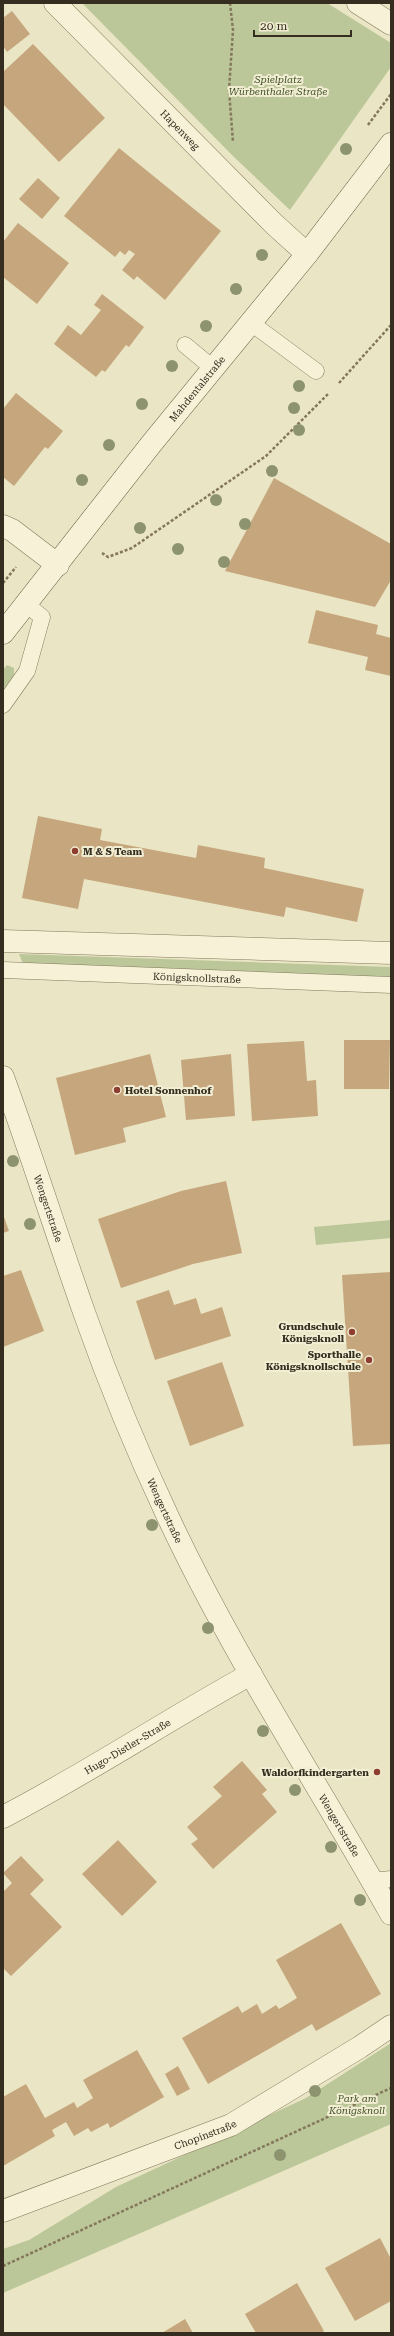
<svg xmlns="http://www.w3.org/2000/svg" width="394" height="2336" font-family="'Roboto Serif',serif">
<rect width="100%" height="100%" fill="#eae5c4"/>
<g fill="#bbc799">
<path d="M82 3H327L391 43V67L290 210 234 157Z"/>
<path d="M7 665 14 668V675L3 690V670Z"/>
<path d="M19 954 391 967V983L24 966Z"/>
<path d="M391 1220V1238L316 1245 314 1227Z"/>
<path d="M391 2043V2124L3 2293V2249L29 2240 116 2187 306 2098Z"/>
</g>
<g fill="#c5a67d">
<path d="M12 11 30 34 7 52 3 46V18Z"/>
<path d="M33 44 105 118 59 162 3 104V72Z"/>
<path d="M119 148 221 231 165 300 137 276 134 280 122 270 135 254 129 250 125 255 120 251 115 257 64 216Z"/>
<path d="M38 178 60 198 42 219 19 199Z"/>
<path d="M18 223 69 263 37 304 3 277V242Z"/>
<path d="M102 294 144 327 129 347 126 345 105 372 102 370 96 377 54 344 68 325 81 335 101 310 94 305Z"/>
<path d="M16 393 63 431 48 449 45 447 14 486 3 477V409Z"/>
<path d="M274 478 391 544V580L375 607 225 571Z"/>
<path d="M316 610 378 625 376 634 391 638V676L365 670 368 657 308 643Z"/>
<path d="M38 816 102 829 100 840 196 858 198 845 265 858 264 868 364 889 357 922 286 907 284 917 84 879 78 909 22 898Z"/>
<path d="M344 1040H390L389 1089H344Z"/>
<path d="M304 1041 307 1081 316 1080 318 1116 252 1121 247 1044Z"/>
<path d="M150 1054 166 1117 123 1128 126 1142 75 1155 56 1078Z"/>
<path d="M231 1054 235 1116 186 1120 181 1060Z"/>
<path d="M226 1181 242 1253 193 1264 121 1288 98 1219 181 1191Z"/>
<path d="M3 1214 9 1231 3 1233Z"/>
<path d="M21 1270 44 1331 3 1347V1276Z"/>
<path d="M391 1272V1444L353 1446 342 1275Z"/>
<path d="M169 1290 174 1305 196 1298 201 1314 222 1307 231 1336 155 1360 136 1301Z"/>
<path d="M222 1362 244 1426 190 1446 167 1381Z"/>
<path d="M242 1761 267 1790 262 1794 277 1812 213 1869 191 1844 198 1839 187 1827 222 1796 213 1787Z"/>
<path d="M118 1840 157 1882 122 1916 82 1874Z"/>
<path d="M21 1856 44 1880 30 1894 62 1927 11 1976 3 1968V1892L12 1883 3 1873Z"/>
<path d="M341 1923 381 1994 316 2031 312 2024 208 2084 182 2038 238 2006 242 2013 257 2004 262 2014 276 2005 279 2009 297 1998 276 1960Z"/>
<path d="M137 2050 164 2097 110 2128 108 2123 91 2132 88 2128 74 2136 66 2122 52 2130 55 2136 3 2166V2097L26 2084 45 2118 74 2102 77 2108 93 2098 83 2080Z"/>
<path d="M178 2066 190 2089 177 2096 165 2074Z"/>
<path d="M380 2238 391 2259V2301L355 2321 325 2268Z"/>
<path d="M297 2283 324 2331 321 2333H256L245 2314Z"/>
<path d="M185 2319 193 2333H162Z"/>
</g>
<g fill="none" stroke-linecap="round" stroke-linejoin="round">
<g stroke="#84775c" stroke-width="17">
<g id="lane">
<path d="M251 323 316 371"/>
<path d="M185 345 214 369"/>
<path d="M3 705 27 671 42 617 26 604"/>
<path id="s1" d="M3 970 391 985"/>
<path d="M373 1881 391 1879"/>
</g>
</g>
<g stroke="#84775c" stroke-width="23">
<g id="street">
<path id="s2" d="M55 3 274 224 307 254"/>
<path d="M358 3 391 24"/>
<path d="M3 526 12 530 58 565"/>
<path d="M3 941 391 953"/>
<path id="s3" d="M3 1077C32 1156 57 1236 85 1315 109 1383 137 1451 168 1517 232 1654 317 1782 391 1914"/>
<path id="s4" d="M3 1817C88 1773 167 1720 251 1674"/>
<path id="s5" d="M3 2211 231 2125 360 2047 391 2026"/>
</g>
</g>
<g stroke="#65583f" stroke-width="23">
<g id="secondary">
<path id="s6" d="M3 633 152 443 307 254 391 144"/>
</g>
</g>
<g stroke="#84775c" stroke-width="2.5" stroke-dasharray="3 2" stroke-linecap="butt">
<path d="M230 3 233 30 229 90 233 142"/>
<path d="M368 125 391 94"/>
<path d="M339 383 391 325"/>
<path d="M102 553 108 557 132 548 266 456 329 393"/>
<path d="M3 583 16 567"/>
<path d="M3 2266 391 2088"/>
</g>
<use href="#lane" stroke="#f6f1d7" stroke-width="16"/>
<use href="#street" stroke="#f6f1d7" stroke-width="22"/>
<use href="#secondary" stroke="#f6f1d7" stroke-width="22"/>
</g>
<g fill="#8c936e">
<circle cx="346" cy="149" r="6"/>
<circle cx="262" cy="255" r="6"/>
<circle cx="236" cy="289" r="6"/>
<circle cx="206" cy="326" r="6"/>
<circle cx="172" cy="366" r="6"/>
<circle cx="299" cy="386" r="6"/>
<circle cx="142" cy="404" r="6"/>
<circle cx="294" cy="408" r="6"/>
<circle cx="299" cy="430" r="6"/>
<circle cx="109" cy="445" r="6"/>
<circle cx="272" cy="471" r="6"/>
<circle cx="82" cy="480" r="6"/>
<circle cx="216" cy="500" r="6"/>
<circle cx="245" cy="524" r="6"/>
<circle cx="140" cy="528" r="6"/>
<circle cx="178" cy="549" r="6"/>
<circle cx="224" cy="562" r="6"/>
<circle cx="13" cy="1161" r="6"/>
<circle cx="30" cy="1224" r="6"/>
<circle cx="152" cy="1525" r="6"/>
<circle cx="208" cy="1628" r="6"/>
<circle cx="263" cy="1731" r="6"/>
<circle cx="295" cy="1790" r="6"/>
<circle cx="331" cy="1847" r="6"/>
<circle cx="360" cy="1900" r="6"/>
<circle cx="315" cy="2091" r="6"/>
<circle cx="280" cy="2155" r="6"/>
</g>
<g fill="#8e3e31" stroke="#f2eed3" stroke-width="1.5">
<circle cx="75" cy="851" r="4"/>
<circle cx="117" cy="1090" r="4"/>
<circle cx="352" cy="1332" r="4"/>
<circle cx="369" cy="1360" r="4"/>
<circle cx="377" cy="1772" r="4"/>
</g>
<g text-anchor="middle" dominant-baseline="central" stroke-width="4" stroke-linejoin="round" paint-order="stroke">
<g font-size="10" font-style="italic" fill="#3f5027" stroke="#f2eed3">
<text x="278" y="79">Spielplatz<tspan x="278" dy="12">Würbenthaler Straße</tspan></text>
<text x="357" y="2098">Park am<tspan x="357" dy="12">Königsknoll</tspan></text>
</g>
<g font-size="10" fill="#352d1f" stroke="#f2eed3">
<text stroke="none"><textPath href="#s2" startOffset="178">Hapenweg</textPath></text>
<text stroke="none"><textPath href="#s6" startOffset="312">Mahdentalstraße</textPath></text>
<text stroke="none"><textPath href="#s1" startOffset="194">Königsknollstraße</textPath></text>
<text stroke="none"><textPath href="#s3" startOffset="139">Wengertstraße</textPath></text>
<text stroke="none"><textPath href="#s3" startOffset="463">Wengertstraße</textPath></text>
<text stroke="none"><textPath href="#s4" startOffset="143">Hugo-Distler-Straße</textPath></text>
<text stroke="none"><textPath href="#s3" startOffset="823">Wengertstraße</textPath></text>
<text stroke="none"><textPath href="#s5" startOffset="216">Chopinstraße</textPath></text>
</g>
<g font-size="10" font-weight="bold" fill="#352d1f" stroke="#f2eed3" text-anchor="end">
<text x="83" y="851" text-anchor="start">M &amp; S Team</text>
<text x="125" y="1090" text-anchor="start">Hotel Sonnenhof</text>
<text x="344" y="1326">Grundschule<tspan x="344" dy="12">Königsknoll</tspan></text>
<text x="361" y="1354">Sporthalle<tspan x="361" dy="12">Königsknollschule</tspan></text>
<text x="369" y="1772">Waldorfkindergarten</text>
</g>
</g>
<rect width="394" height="2336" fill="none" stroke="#352d1f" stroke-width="8"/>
<path d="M254 30v6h97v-6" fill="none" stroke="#352d1f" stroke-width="2"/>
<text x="260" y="30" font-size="12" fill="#352d1f" stroke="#f2eed3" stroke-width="3" paint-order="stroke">20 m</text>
</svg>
